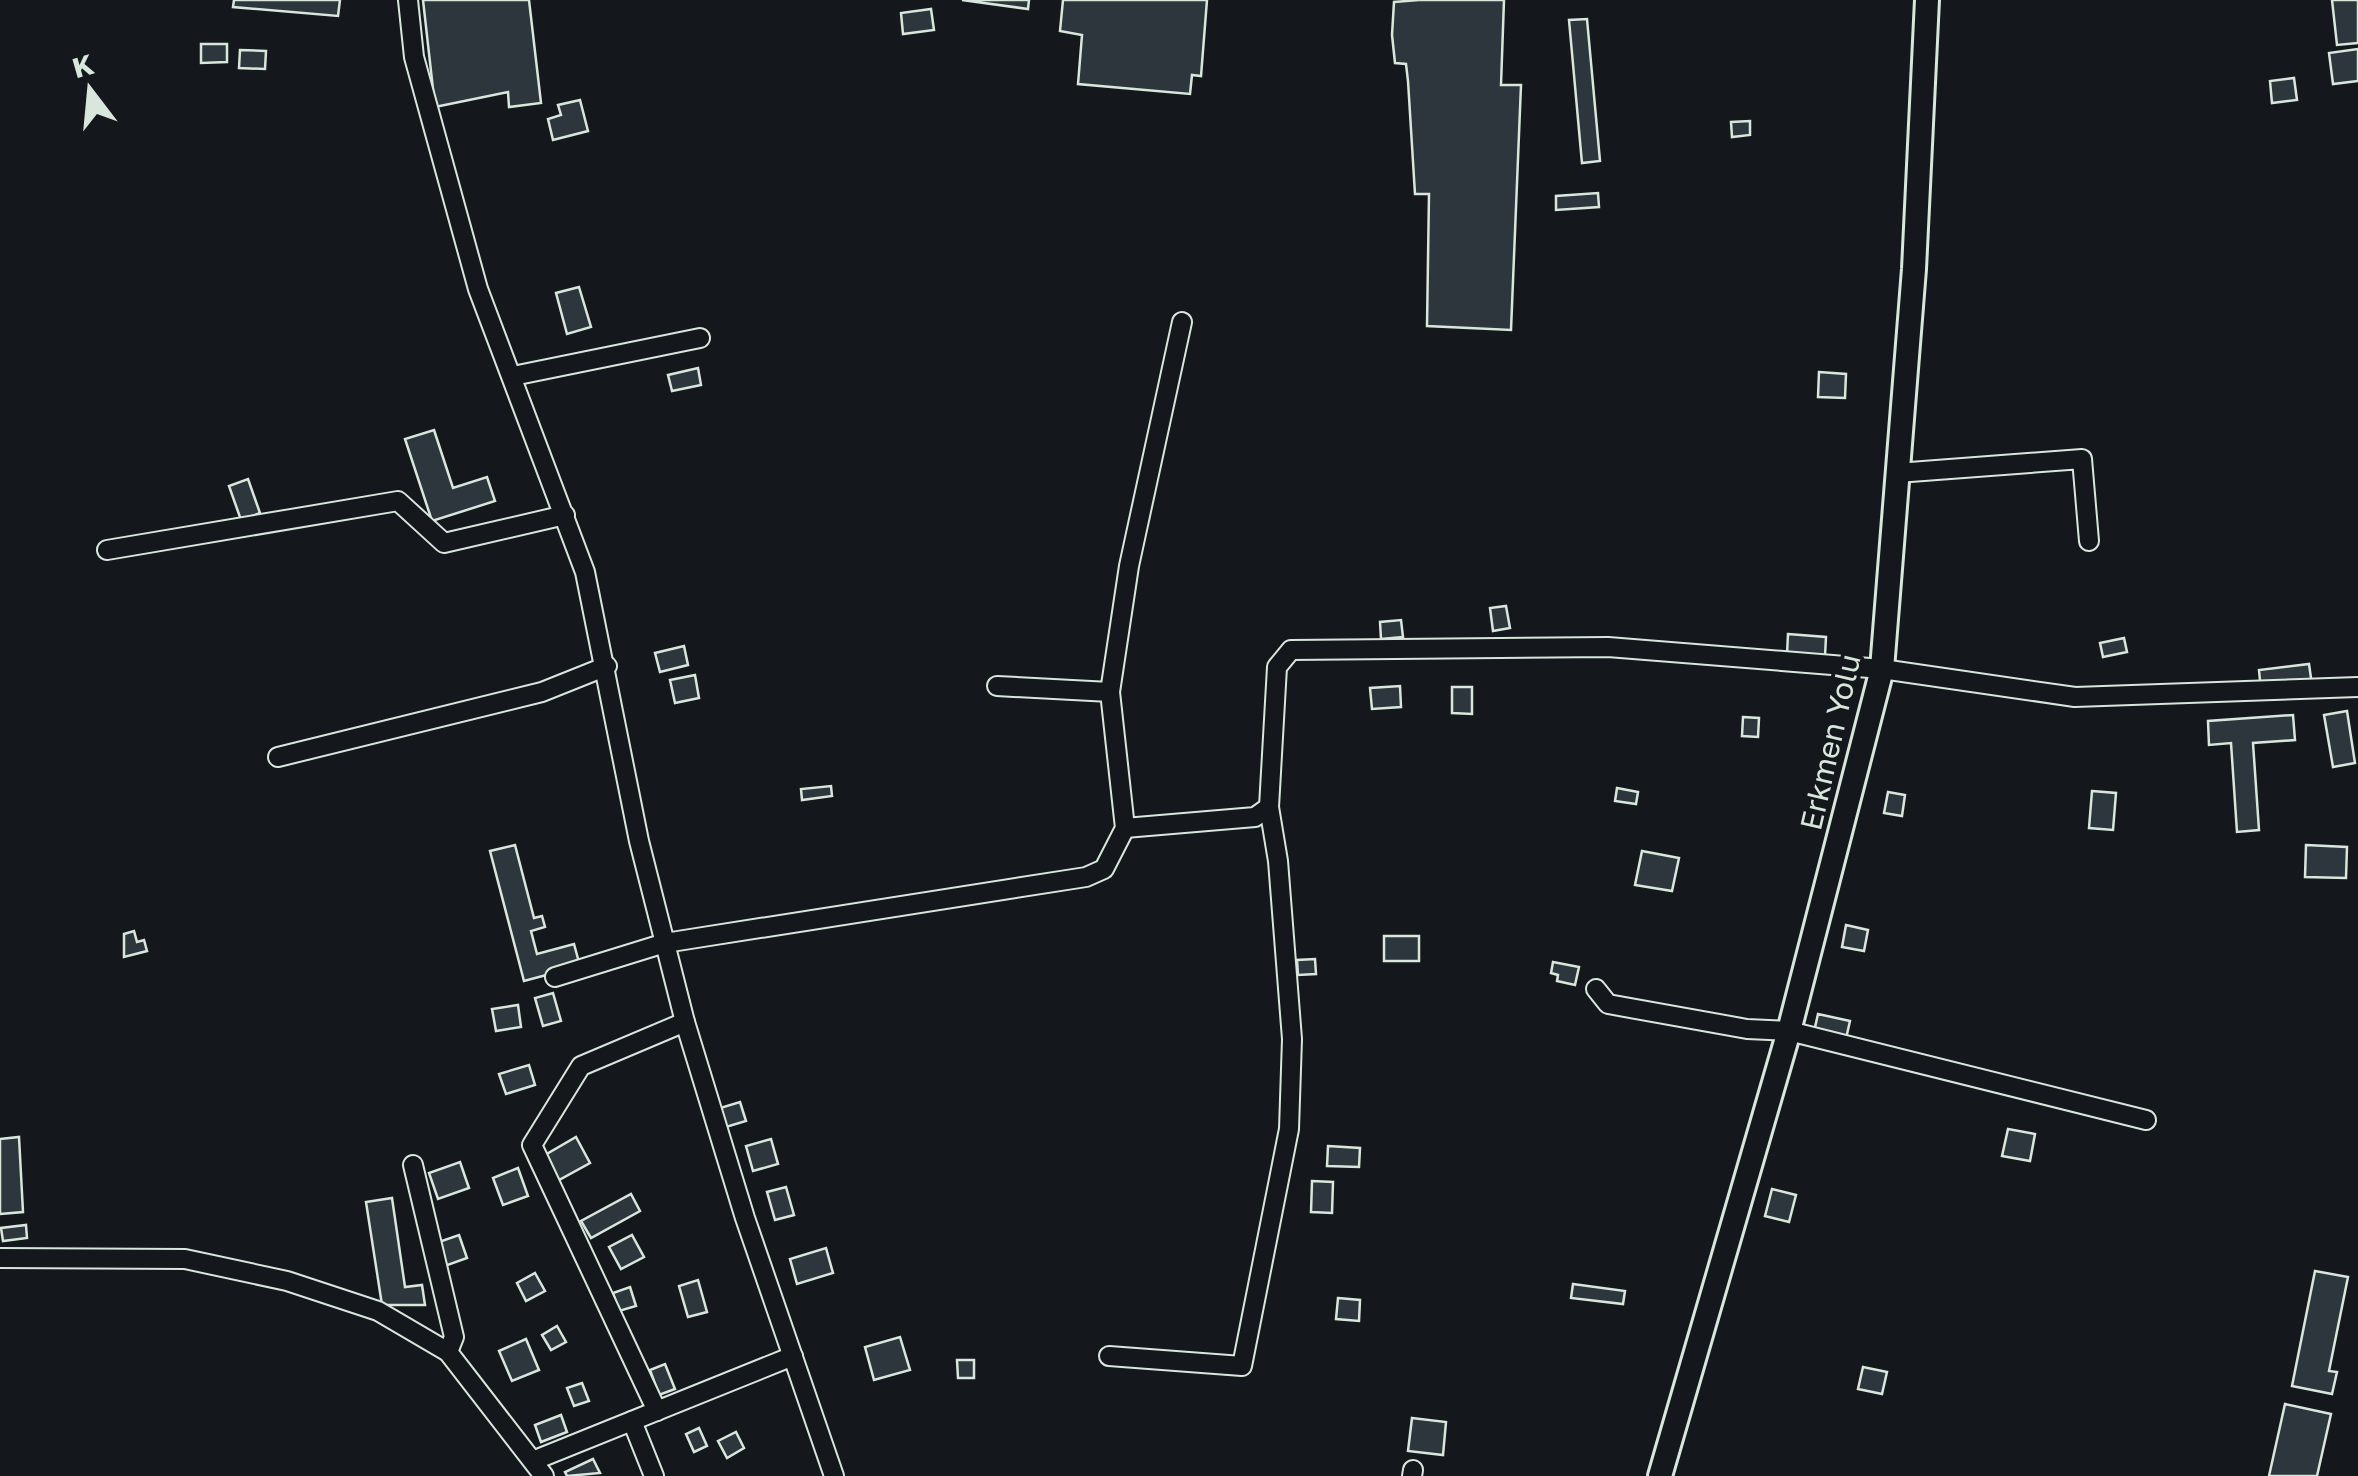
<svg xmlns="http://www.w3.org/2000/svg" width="2358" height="1476" font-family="'Golos Text',sans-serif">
<rect width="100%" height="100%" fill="#14181c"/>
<g fill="#2c363c" stroke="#d8e6dc" stroke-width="2.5">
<path d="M234 0H340L338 16 233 7Z"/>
<path d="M423 0H529L541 103 509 107 508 92 435 107Z"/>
<path d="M962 0H1029L1028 9Z"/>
<path d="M1063 0H1207L1201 76 1192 75 1190 94 1078 84 1082 35 1060 31Z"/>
<path d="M1419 0H1504L1501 85H1521L1511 330 1427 326 1429 194H1415L1408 81 1406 64 1395 63 1392 35 1394 2Z"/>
<path d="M2332 0H2358V43L2337 45Z"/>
<path d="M931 9 934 30 903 34 901 13Z"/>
<path d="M1587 19 1600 161 1582 163 1569 20Z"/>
<path d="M201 44H227V62L201 63Z"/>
<path d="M2358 49V81L2333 84 2329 53Z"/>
<path d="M240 50 266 51 265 69 239 68Z"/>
<path d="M2294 78 2297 100 2272 103 2270 81Z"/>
<path d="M580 100 588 131 553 140 548 119 561 115 558 105Z"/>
<path d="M1750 121V135L1732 137 1731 122Z"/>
<path d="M1598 193 1599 207 1556 210V196Z"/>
<path d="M579 287 591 327 567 334 556 293Z"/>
<path d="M698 368 701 385 672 391 668 375Z"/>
<path d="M1819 372 1846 374 1845 398 1818 397Z"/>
<path d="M434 430 453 488 487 477 495 501 432 521 405 439Z"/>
<path d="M248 479 260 513 241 520 229 486Z"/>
<path d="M1506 606 1510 628 1493 631 1490 608Z"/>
<path d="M1401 620 1403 637 1381 639 1380 622Z"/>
<path d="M1788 634 1826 637 1825 656 1787 654Z"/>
<path d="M2124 638 2127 652 2103 657 2100 643Z"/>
<path d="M684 646 688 665 660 672 655 653Z"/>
<path d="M2309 664 2312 685 2261 691 2259 670Z"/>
<path d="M695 675 699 698 675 703 670 680Z"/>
<path d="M1400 686 1401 707 1372 709 1370 688Z"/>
<path d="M1452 687H1472V714L1452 713Z"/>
<path d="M2347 711 2355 763 2333 767 2324 715Z"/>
<path d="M2293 715 2295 740 2253 743 2259 830 2237 832 2231 743 2209 745 2208 721Z"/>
<path d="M1743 717 1759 718 1758 737 1742 736Z"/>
<path d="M831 786 832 796 802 800 801 789Z"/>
<path d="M1617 788 1638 792 1636 804 1615 801Z"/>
<path d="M2092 791 2116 793 2113 830 2089 828Z"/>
<path d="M1888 792 1905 795 1902 816 1884 813Z"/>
<path d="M515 845 534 918 542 916 545 927 531 931 537 954 574 944 580 966 524 981 490 851Z"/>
<path d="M2306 845 2347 847 2346 878 2305 877Z"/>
<path d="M1642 851 1679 858 1672 891 1635 885Z"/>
<path d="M1846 925 1868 930 1864 951 1842 947Z"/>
<path d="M134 931 137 942 144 940 147 951 124 957V934Z"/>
<rect x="1384" y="936" width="35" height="25"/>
<path d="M1315 959 1316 974 1298 975 1297 960Z"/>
<path d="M1553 962 1579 967 1575 985 1557 981 1558 975 1551 973Z"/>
<path d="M553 993 561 1021 543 1026 535 998Z"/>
<path d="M518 1005 521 1027 496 1031 492 1009Z"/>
<path d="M1818 1014 1850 1021 1845 1043 1813 1036Z"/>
<path d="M529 1065 535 1085 506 1094 499 1074Z"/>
<path d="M740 1102 746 1121 726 1127 720 1108Z"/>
<path d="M2008 1129 2035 1134 2030 1161 2002 1156Z"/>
<path d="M19 1137 23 1212 0 1214V1139Z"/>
<path d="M576 1137 590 1163 559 1180 545 1155Z"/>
<path d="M771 1139 778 1164 753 1171 746 1146Z"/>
<path d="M1328 1146 1360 1148 1359 1167 1327 1166Z"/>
<path d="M460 1162 469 1188 438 1199 429 1173Z"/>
<path d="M518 1168 528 1196 503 1205 493 1178Z"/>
<path d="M1312 1181 1333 1182 1332 1213 1311 1212Z"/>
<path d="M786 1187 794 1215 775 1220 767 1192Z"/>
<path d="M1772 1189 1796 1195 1789 1222 1765 1216Z"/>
<path d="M631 1194 640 1211 591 1238 581 1221Z"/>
<path d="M392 1198 405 1287 422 1285 425 1305H382L366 1202Z"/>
<path d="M26 1225 27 1238 3 1241 1 1228Z"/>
<path d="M459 1235 467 1258 442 1267 433 1244Z"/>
<path d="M632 1235 644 1257 621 1269 609 1247Z"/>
<path d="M826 1248 833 1273 797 1284 790 1259Z"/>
<path d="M2315 1271 2348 1277 2329 1371 2337 1372 2332 1394 2292 1386Z"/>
<path d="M535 1273 545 1291 526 1301 517 1283Z"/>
<path d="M698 1280 707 1312 688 1317 679 1286Z"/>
<path d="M1573 1284 1625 1291 1623 1304 1571 1298Z"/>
<path d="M630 1287 636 1306 619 1311 613 1293Z"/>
<path d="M1338 1298 1360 1300 1359 1321 1336 1319Z"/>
<path d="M557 1326 566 1342 551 1350 542 1335Z"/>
<path d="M900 1337 910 1370 874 1380 865 1347Z"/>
<path d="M526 1339 539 1370 512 1381 499 1351Z"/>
<path d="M957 1360H974V1378H958Z"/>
<path d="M665 1364 675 1389 659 1395 650 1370Z"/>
<path d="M1863 1367 1887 1372 1882 1394 1858 1389Z"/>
<path d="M582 1383 589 1401 574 1406 567 1388Z"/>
<path d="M2285 1404 2331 1414 2317 1476H2269Z"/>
<path d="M561 1415 567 1432 541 1442 535 1425Z"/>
<path d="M1412 1418 1446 1422 1443 1455 1408 1451Z"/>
<path d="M699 1428 707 1446 694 1452 686 1434Z"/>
<path d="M736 1432 744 1448 727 1458 718 1441Z"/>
<path d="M593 1459 600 1473 567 1476 565 1472Z"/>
</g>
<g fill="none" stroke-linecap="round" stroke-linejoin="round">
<g stroke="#d8e6dc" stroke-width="22">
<g id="minor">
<path d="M408 0 414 57 478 289 585 572 639 841 685 1022 745 1218 834 1476"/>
<path d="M513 376 700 338"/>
<path d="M1897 473 2082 459 2089 541"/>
<path d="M107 550 398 501 444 543 565 515"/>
<path d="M997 686 1110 692"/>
<path d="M278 757 542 692 607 666"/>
<path d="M1125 828 1255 817 1269 807"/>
<path d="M555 977 665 943 1086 877 1104 869 1125 828 1110 692 1129 566 1182 322"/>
<path d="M1596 989 1608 1004 1747 1029 1789 1031 2146 1120"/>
<path d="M413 1165 454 1337 448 1352"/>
<path d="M0 1258 185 1259 287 1281 378 1311 448 1352 544 1476"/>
<path d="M1109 1356 1242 1366 1289 1129 1292 1039 1278 861 1269 807 1277 667 1291 650 1608 647 1882 669 2075 697 2358 687"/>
<path d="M657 1411 532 1145 581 1066 685 1022"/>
<path d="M632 1421 654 1476"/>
<path d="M535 1460 793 1356"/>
<path d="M1412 1476 1413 1470"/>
</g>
</g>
<g stroke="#d8e6dc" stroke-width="28">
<path id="tertiary" d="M1660 1476 1789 1031 1882 669 1914 269 1927 0"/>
</g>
<use href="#minor" stroke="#14181c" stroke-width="18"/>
<use href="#tertiary" stroke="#14181c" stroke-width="22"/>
</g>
<g text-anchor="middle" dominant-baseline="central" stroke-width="8" stroke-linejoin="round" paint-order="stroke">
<g font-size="30" fill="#d8e6dc" stroke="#14181c">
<text transform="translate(1830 742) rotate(-77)">Erkmen Yolu</text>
</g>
</g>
<g transform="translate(90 90) rotate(344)" stroke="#14181c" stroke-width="8" paint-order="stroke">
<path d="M0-8L18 38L0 25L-18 38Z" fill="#d8e6dc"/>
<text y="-15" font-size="28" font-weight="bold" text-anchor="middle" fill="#d8e6dc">K</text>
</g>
</svg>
